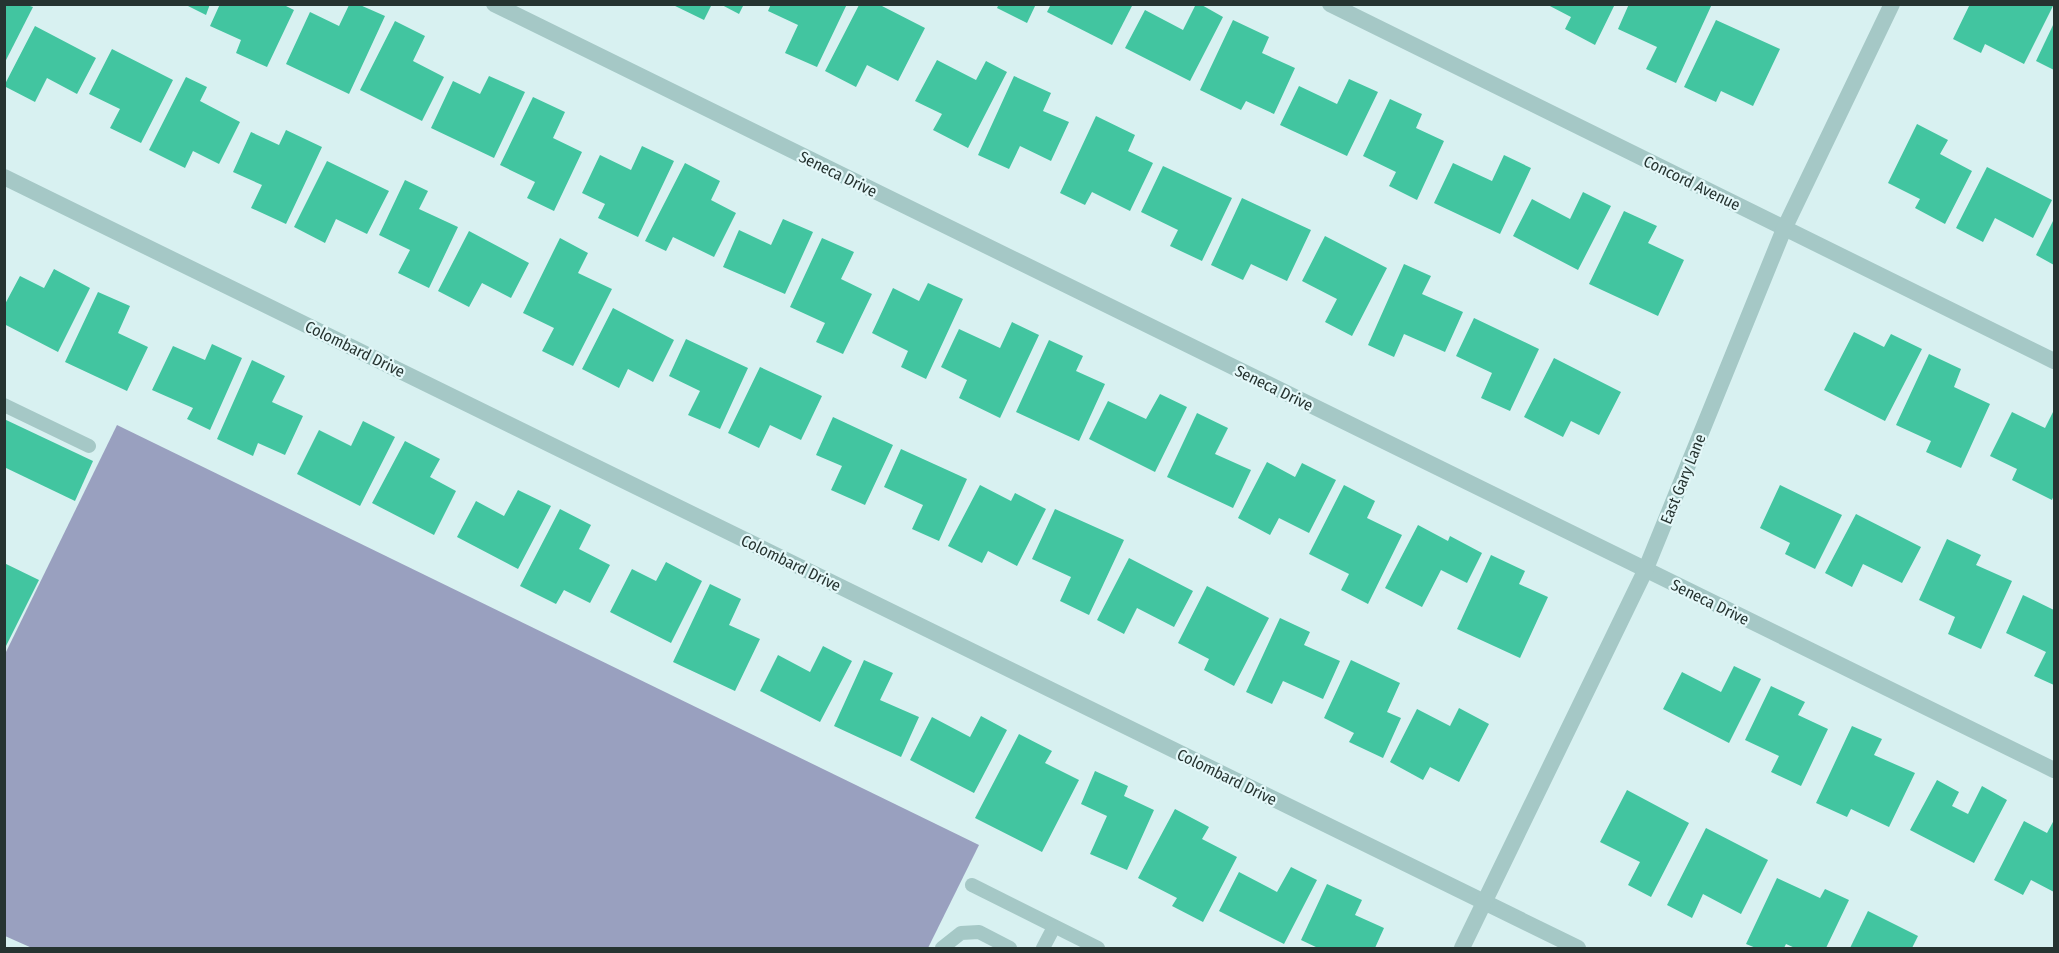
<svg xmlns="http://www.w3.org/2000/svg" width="2059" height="953" font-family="'Fira Sans Condensed',sans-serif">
<rect width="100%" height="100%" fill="#d8f1f1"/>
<path fill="#99a0bf" d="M117 425 979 845 928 948H32L5 936V654Z"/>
<g fill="#42c5a0">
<path d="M184 4H210L206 15Z"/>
<path d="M220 4H282L294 10 267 67 236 53 241 40 210 26Z"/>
<path d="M671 4H712L704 20Z"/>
<path d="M720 4H744L739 14Z"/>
<path d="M771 4H847L817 67 785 53 798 25 768 11Z"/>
<path d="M999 4H1036L1027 23 997 8Z"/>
<path d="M1051 4H1133L1112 45 1047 12Z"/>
<path d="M1196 4H1200L1223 17 1190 81 1125 48 1145 10 1183 30Z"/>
<path d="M1546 4H1615L1595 45 1565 29 1571 17Z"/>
<path d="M1629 4H1712L1676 83 1646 69 1657 47 1618 29Z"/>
<path d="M1970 4H2054L2024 64 1985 44 1981 53 1953 39Z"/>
<path d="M4 5H27L33 7 4 64Z"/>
<path d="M349 5H360L385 16 349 94 286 64 310 12 339 26Z"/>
<path d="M859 5H880L925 28 898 81 867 65 856 87 825 71Z"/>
<path d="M1233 20 1269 37 1262 53 1295 68 1274 114 1246 101 1241 110 1200 90Z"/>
<path d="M1716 20 1780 49 1753 106 1721 91 1716 102 1684 87Z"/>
<path d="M395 21 425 36 413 61 444 77 422 121 360 90Z"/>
<path d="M2054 23V70L2036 61Z"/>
<path d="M35 26 96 58 77 94 47 78 35 102 4 86Z"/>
<path d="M112 49 173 80 141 143 110 128 120 109 89 94Z"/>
<path d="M937 60 976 80 986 61 1007 72 968 148 933 130 942 114 915 101Z"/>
<path d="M489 76 525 92 494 158 431 128 453 81 480 94Z"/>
<path d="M1014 76 1051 93 1043 111 1069 122 1051 161 1020 146 1009 169 978 155Z"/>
<path d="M186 77 207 87 200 101 240 122 219 164 193 151 185 168 149 150Z"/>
<path d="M1349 79 1378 92 1347 156 1280 125 1299 86 1337 104Z"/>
<path d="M533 97 565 112 553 138 582 152 554 211 527 198 535 182 500 165Z"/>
<path d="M1390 99 1422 114 1416 128 1444 141 1417 200 1389 186 1396 172 1363 156Z"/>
<path d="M1096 116 1135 135 1128 151 1153 163 1130 211 1092 192 1085 205 1060 193Z"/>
<path d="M1917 124 1948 140 1940 154 1972 171 1945 224 1915 208 1920 199 1888 183Z"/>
<path d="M286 130 322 147 286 224 251 208 262 185 233 172 251 132 279 145Z"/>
<path d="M642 146 674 161 638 237 598 218 605 204 582 193 600 155 631 170Z"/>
<path d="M1504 155 1531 168 1500 234 1434 203 1453 163 1492 181Z"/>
<path d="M327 161 389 191 367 234 336 219 325 243 294 227Z"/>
<path d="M685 163 720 181 711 200 736 213 714 257 673 237 666 251 645 241Z"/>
<path d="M1163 166 1232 198 1202 261 1170 246 1178 230 1141 212Z"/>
<path d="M1987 167 2052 200 2033 238 1995 218 1983 242 1956 228Z"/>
<path d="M405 180 428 191 419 209 458 227 429 288 398 273 410 250 379 235Z"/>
<path d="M1583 192 1611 206 1578 270 1513 236 1532 199 1570 219Z"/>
<path d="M1242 198 1311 230 1287 281 1251 264 1243 280 1211 265Z"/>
<path d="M1624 211 1657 226 1648 243 1684 260 1658 316 1589 284Z"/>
<path d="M783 219 813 232 785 294 723 267 739 230 771 245Z"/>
<path d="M2054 219V265L2036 255Z"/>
<path d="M469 231 529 263 511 298 482 283 469 307 438 291Z"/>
<path d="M1325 236 1387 268 1352 336 1325 322 1337 299 1302 281Z"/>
<path d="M560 238 588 253 578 273 612 289 573 366 542 351 554 328 523 313Z"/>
<path d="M822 238 854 252 841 279 872 294 843 354 816 342 825 323 790 307Z"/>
<path d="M1404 264 1431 276 1422 294 1463 312 1445 352 1404 334 1394 357 1368 345Z"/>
<path d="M54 269 90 288 58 352 4 324V306L20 276 44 288Z"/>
<path d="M928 283 963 299 926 379 901 367 908 351 872 333 893 288 919 301Z"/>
<path d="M98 292 130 306 118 333 148 347 127 391 65 362Z"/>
<path d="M613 308 674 340 653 382 628 369 619 388 582 369Z"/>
<path d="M1474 318 1539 349 1510 411 1481 398 1492 373 1456 356Z"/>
<path d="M1012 322 1039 335 1000 418 959 398 967 380 941 367 959 329 1000 348Z"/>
<path d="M1854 332 1884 347 1891 334 1922 349 1885 421 1824 390Z"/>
<path d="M686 339 748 368 720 429 688 415 700 391 669 376Z"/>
<path d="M1049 340 1083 356 1076 371 1105 384 1079 441 1016 412Z"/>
<path d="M212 344 242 358 210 430 187 419 193 408 152 390 173 346 205 360Z"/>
<path d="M1929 354 1961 369 1954 387 1990 404 1961 468 1926 452 1931 441 1896 425Z"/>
<path d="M1554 358 1621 392 1599 435 1571 421 1563 437 1524 417Z"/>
<path d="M252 360 285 376 272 402 303 416 285 455 258 443 253 456 217 439Z"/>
<path d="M760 367 822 396 801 440 770 425 759 448 728 433Z"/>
<path d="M1160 394 1187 407 1155 472 1089 439 1108 401 1146 419Z"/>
<path d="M2054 410V495L2052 500 2012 480 2017 469 1990 456 2012 412 2045 428Z"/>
<path d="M1197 413 1228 428 1215 454 1251 470 1233 508 1167 477Z"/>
<path d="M833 417 893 445 865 505 831 490 842 466 816 455Z"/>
<path d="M4 419 93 461 75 501 4 467Z"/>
<path d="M363 421 395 437 360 506 297 474 319 430 351 446Z"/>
<path d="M405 441 440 459 430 477 456 491 434 535 372 503Z"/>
<path d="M901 449 967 479 939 541 912 529 923 505 884 487Z"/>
<path d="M1267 462 1295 477 1302 463 1336 480 1309 533 1279 518 1270 535 1238 518Z"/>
<path d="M980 485 1011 501 1015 493 1046 509 1017 566 988 551 982 563 948 546Z"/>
<path d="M1344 485 1375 501 1367 518 1402 535 1368 604 1341 590 1349 574 1309 554Z"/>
<path d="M1780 485 1842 515 1815 569 1785 554 1790 543 1760 528Z"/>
<path d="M518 490 551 506 518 569 457 537 476 501 504 516Z"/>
<path d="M560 509 591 525 579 549 610 565 590 603 564 590 556 604 520 586Z"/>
<path d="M1055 509 1124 540 1089 615 1060 601 1071 577 1032 559Z"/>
<path d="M1856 514 1921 547 1902 583 1863 564 1852 587 1825 573Z"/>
<path d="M1418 525 1448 541 1450 536 1482 553 1467 583 1441 570 1422 607 1385 588Z"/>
<path d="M1947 539 1981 555 1976 565 2012 581 1981 649 1948 634 1955 617 1919 600Z"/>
<path d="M1491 555 1525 571 1519 584 1548 597 1520 658 1457 629Z"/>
<path d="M1129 558 1193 591 1174 627 1137 608 1124 634 1097 620Z"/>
<path d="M666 562 702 581 671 643 610 612 632 569 656 581Z"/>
<path d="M4 563 39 580 4 650Z"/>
<path d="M710 584 741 599 729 625 760 639 735 691 673 662Z"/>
<path d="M1207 586 1269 618 1234 686 1204 670 1209 659 1178 643Z"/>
<path d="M2023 595 2054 610V685L2034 676 2046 652 2006 633Z"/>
<path d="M1280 618 1310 632 1304 645 1340 661 1323 699 1283 681 1272 704 1246 692Z"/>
<path d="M823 646 852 661 820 722 760 691 778 655 810 672Z"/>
<path d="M864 660 893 673 880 700 919 717 901 757 834 726Z"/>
<path d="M1351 660 1400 683 1387 712 1401 718 1383 758 1349 742 1354 733 1324 718Z"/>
<path d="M1734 666 1761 679 1729 743 1663 709 1682 672 1721 692Z"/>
<path d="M1771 686 1805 702 1798 715 1828 729 1801 786 1771 772 1779 756 1745 740Z"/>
<path d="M1459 708 1489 724 1459 782 1430 767 1423 780 1390 762 1417 709 1450 726Z"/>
<path d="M981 716 1007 730 974 793 910 760 932 717 970 737Z"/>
<path d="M1852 726 1882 739 1874 755 1915 773 1889 827 1851 809 1847 817 1816 803Z"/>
<path d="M1019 734 1052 751 1045 763 1079 780 1042 852 975 818Z"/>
<path d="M1095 771 1128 786 1124 796 1154 810 1127 870 1090 854 1107 816 1081 804Z"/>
<path d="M1937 780 1959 792 1952 806 1968 814 1982 786 2007 800 1974 863 1910 830Z"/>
<path d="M1627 790 1689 823 1651 897 1628 885 1640 862 1600 842Z"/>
<path d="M1175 809 1209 827 1202 839 1237 857 1203 922 1172 906 1177 898 1138 878Z"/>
<path d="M2054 820V892L2031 880 2023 895 1994 880 2024 821 2047 833Z"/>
<path d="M1706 828 1768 860 1741 914 1703 894 1692 918 1667 905Z"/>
<path d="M1291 867 1317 880 1284 944 1219 911 1239 872 1277 892Z"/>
<path d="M1777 878 1820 898 1825 889 1849 900 1826 948H1795L1786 944 1784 948H1756L1746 944Z"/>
<path d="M1327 884 1362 900 1355 915 1384 928 1375 948H1318L1301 940Z"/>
<path d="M1868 911 1918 936 1912 948H1850Z"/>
</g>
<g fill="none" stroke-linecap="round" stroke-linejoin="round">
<g stroke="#a5c8c6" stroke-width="14">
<path d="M4 405 89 446"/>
<path d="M972 885 1098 948"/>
<path d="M942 948 961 933 979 932 1010 948"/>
<path d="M1043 948 1054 927"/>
</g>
<g stroke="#a5c8c6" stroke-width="16">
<path d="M494 4 2054 770"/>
<path d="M1330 4 2054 361"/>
<path d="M4 177 1578 948"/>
<path d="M1462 948 1645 571 1784 229 1892 4"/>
</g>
</g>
<g text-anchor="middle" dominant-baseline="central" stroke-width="4.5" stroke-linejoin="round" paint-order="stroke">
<g font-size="16" fill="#263431" stroke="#e4f8f9">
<text transform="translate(838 174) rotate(26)">Seneca Drive</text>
<text transform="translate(1692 183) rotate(26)">Concord Avenue</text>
<text transform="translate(355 349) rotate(26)">Colombard Drive</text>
<text transform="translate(1274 388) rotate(26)">Seneca Drive</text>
<text transform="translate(1683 479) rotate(-68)">East Gary Lane</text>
<text transform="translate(791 563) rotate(26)">Colombard Drive</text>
<text transform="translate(1710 602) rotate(26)">Seneca Drive</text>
<text transform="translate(1227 777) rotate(26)">Colombard Drive</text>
</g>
</g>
<rect width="2059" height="953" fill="none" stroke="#263431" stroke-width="12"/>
</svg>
